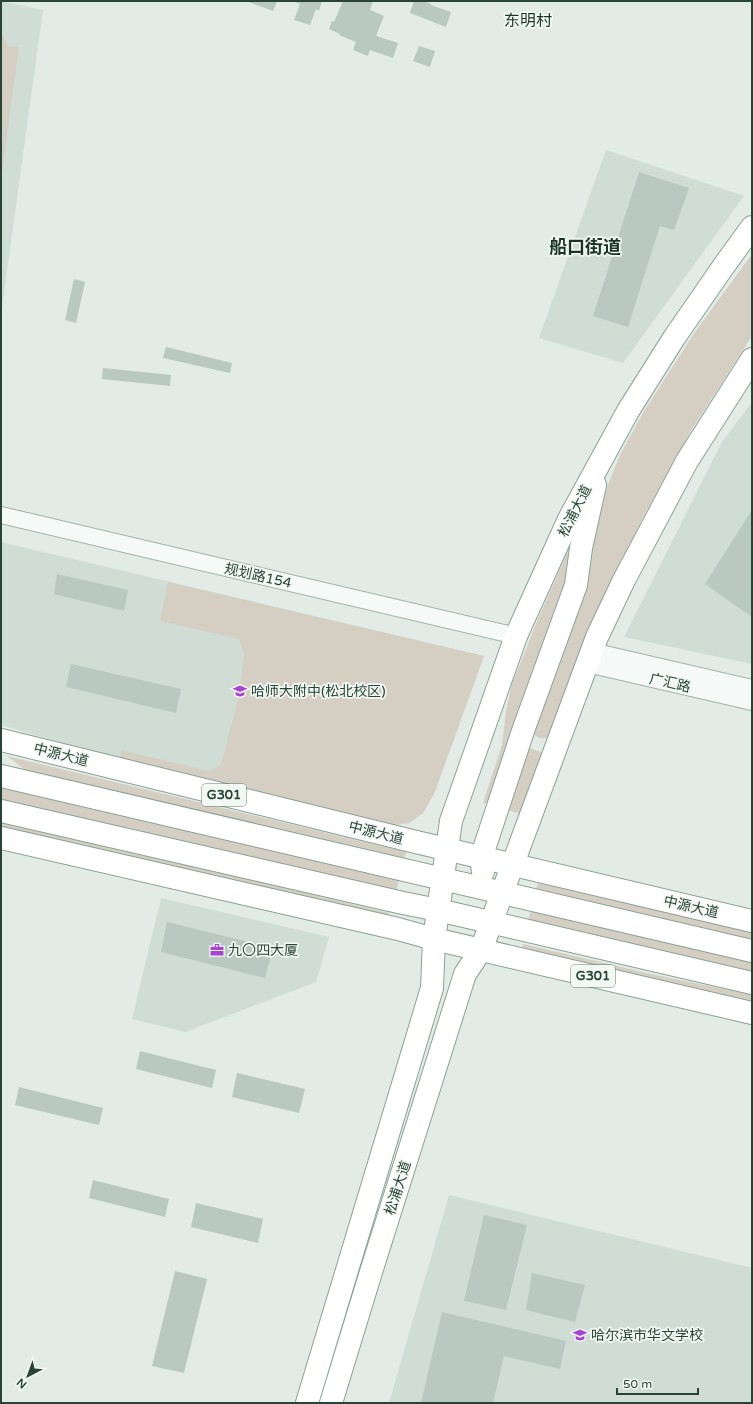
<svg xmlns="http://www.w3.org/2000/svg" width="753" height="1404" font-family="'Varela Round','Noto Sans SC',sans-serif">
<rect width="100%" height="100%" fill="#e2ebe6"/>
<g fill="#d0ddd5">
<path d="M1 1 43 10 1 314Z"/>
<path d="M606 150 744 196 623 363 539 338Z"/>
<path d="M752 402V664L624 637 722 442Z"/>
<path d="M1 542 484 656 434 794 423 813 409 823 395 825 120 760 1 725Z"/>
<path d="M161 898 329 937 316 982 185 1032 132 1019Z"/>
<path d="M449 1195 752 1268V1403H389Z"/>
</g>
<g fill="#d5cec3">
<path d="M1 32 8 46 19 47 1 179Z"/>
<path d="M752 254V336L692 429 642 519 615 577 548 737C541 740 537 738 533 733L589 560 605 492 620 455 644 411 695 332Z"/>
<path d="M570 546 578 547 494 806 483 803 502 745 506 711 512 684 536 624Z"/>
<path d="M168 582 484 656 434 794 423 813 409 823 395 825 120 760 121 750 209 771 221 765 239 696 244 653 239 639 160 621Z"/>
<path d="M526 747 544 753 524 815 507 810Z"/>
<path d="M7 756 406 852 404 861 29 773Z"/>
<path d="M1 786 399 879 396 894 1 802Z"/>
<path d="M1 821 61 834 389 913 387 920 21 837 1 825Z"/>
<path d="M538 883 752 932V942L536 891Z"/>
<path d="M531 911 752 961V976L527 924Z"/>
<path d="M523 944 651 974 752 995V1006L521 953Z"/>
</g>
<g fill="#b9c8c0">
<path d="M249 1H277L273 11 249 2Z"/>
<path d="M296 1H322L319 11 316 9 310 25 294 20 300 4 296 2Z"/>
<path d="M343 1H373L370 10 384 16 376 36 398 43 393 58 370 50 368 56 353 50 356 42 339 35 340 34 329 29 332 21 334 22Z"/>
<path d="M414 1H423L431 4V5L451 12 446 27 410 13Z"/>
<path d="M419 46 435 51 430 67 413 61Z"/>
<path d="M639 172 689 188 674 230 660 226 628 327 593 316Z"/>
<path d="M74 279 85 282 76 323 65 320Z"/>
<path d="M166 347 232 363 230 373 163 358Z"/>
<path d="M103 368 171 375 170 386 102 379Z"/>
<path d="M752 510V617L705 584Z"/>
<path d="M57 574 128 590 124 611 54 594Z"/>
<path d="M71 664 181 689 176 713 66 687Z"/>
<path d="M167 922 273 948 265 978 161 952Z"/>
<path d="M140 1051 216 1070 212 1088 136 1069Z"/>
<path d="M237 1073 305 1089 299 1113 232 1097Z"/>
<path d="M19 1087 103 1108 99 1125 15 1105Z"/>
<path d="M93 1180 169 1199 165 1217 89 1198Z"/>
<path d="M196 1203 263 1219 258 1243 191 1227Z"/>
<path d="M484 1215 527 1225 506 1310 464 1301Z"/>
<path d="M175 1271 207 1279 184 1373 152 1366Z"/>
<path d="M532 1273 585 1285 575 1322 526 1310Z"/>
<path d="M442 1312 566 1341 560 1369 504 1356 493 1403H421Z"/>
</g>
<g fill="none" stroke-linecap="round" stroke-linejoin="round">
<g stroke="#a3b2aa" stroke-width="18">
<g id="tertiary">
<path d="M1 515 516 636"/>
<path d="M592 651 752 688"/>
<path d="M587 664 752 702"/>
</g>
</g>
<g stroke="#89a294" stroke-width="24">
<g id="trunk">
<path d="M1 740 416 842 752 921"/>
<path d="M1 776 752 951"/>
<path d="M1 811 403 903 438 910 752 983"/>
<path d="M1 838 398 929 434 939 752 1013"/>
<path d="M483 872 481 858 524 728 576 585 581 548 595 485"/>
<path d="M307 1403 432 988 434 939 451 821 516 636 569 519 628 411 674 338 723 267 752 227"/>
<path d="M331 1403 371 1272 465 974 481 950 597 637 623 582 687 461 752 359"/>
</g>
</g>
<use href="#tertiary" stroke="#f5f9f7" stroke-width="16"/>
<use href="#trunk" stroke="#fff" stroke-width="22"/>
</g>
<defs>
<g id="school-bare" transform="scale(1.08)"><path d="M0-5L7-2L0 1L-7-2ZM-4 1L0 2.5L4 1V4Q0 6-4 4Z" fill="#a944d2" stroke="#f2f8f4" stroke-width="2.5" paint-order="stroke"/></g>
<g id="office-bare" transform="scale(1.08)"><path d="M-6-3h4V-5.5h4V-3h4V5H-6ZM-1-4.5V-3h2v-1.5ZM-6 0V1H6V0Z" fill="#a944d2" stroke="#f2f8f4" stroke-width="2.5" paint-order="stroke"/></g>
</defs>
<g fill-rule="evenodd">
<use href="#school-bare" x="240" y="691"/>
<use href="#office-bare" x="217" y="950"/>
<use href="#school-bare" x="580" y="1335"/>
</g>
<g text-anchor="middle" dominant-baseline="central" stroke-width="3.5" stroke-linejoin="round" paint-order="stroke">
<g fill="#f2f8f4" stroke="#65796f" stroke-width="1">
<rect x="202" y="784" width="44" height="22" rx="3"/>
<rect x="571" y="965" width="44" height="22" rx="3"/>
</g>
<g font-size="13" font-weight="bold" fill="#294336">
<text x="224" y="795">G301</text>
<text x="593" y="976">G301</text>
</g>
<g font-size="14" fill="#294336" stroke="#f2f8f4">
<text transform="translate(575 511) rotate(-63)">松浦大道</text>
<text transform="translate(258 576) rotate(13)">规划路154</text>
<text transform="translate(670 683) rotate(13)">广汇路</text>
<text transform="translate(61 755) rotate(14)">中源大道</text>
<text transform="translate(376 833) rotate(14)">中源大道</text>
<text transform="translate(691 907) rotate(13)">中源大道</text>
<text transform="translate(398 1188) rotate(-72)">松浦大道</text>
</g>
<g font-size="14" fill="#294336" stroke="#f2f8f4" text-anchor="start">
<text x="251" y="691">哈师大附中(松北校区)</text>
<text x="228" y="950">九〇四大厦</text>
<text x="591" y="1335">哈尔滨市华文学校</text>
</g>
<g font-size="16" fill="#1b3428" stroke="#f2f8f4">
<text x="528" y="21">东明村</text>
</g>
<g font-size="18" font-weight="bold" fill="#1b3428" stroke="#f2f8f4">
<text x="585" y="247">船口街道</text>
</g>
</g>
<rect width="753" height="1404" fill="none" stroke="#294336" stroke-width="4"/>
<g transform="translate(28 1376) rotate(221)" stroke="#f2f8f4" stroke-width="3" paint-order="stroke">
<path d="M0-3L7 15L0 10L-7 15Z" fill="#294336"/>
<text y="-6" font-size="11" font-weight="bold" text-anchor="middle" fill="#294336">N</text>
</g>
<path d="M617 1388v6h81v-6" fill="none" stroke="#294336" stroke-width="2"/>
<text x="623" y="1388" font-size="12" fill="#294336" stroke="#f2f8f4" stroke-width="3" paint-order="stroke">50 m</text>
</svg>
